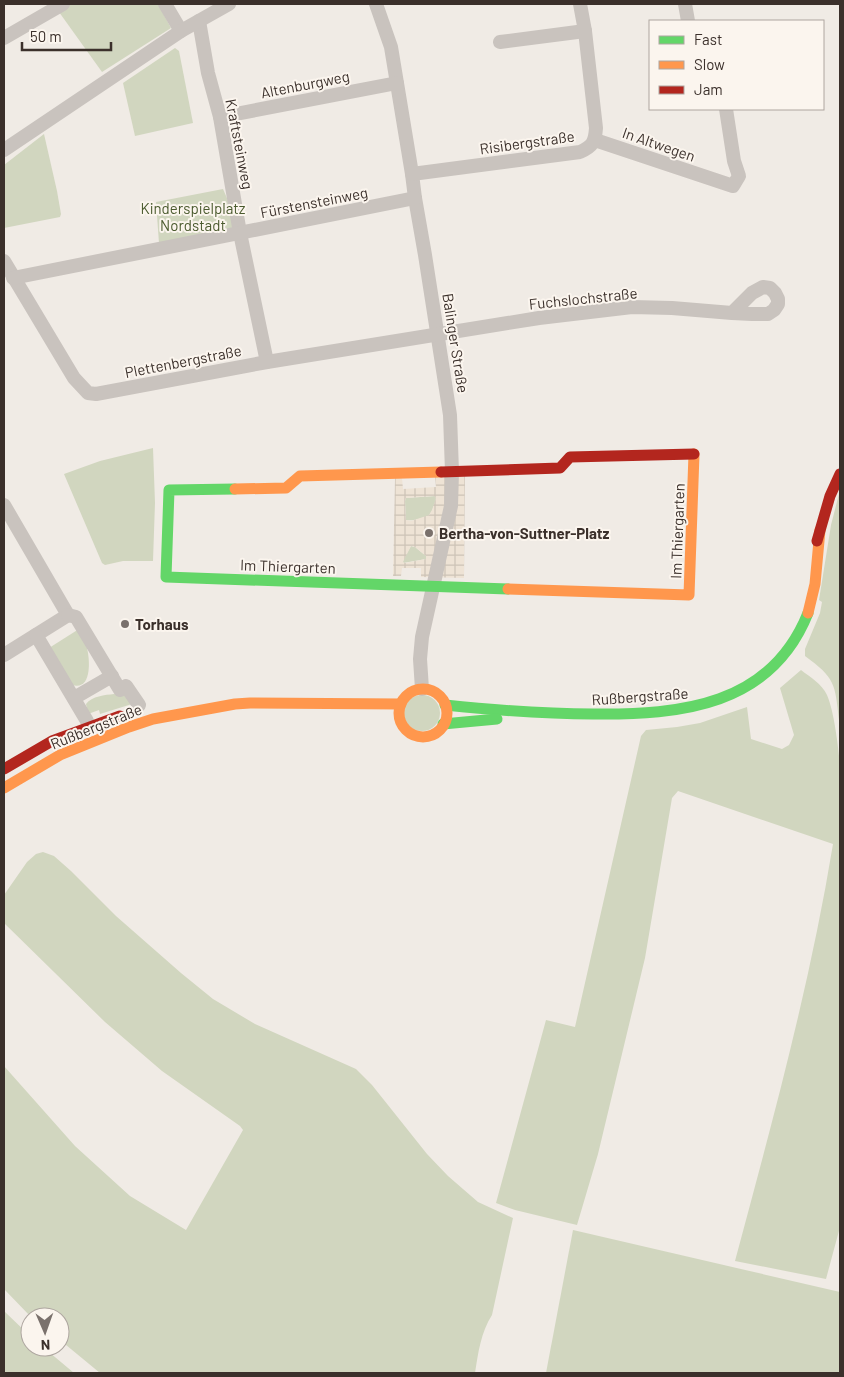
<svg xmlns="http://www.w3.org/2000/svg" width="844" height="1377" font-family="Barlow,sans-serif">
<defs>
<pattern id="plaza-grid" width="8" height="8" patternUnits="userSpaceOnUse" patternTransform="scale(1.25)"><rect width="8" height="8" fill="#eee3d5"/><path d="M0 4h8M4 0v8" fill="none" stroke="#cdc3b7"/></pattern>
</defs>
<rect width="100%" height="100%" fill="#f0ebe5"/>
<g fill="#d1d6bf">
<path d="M71 4H158L171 28 102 72 59 12Z"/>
<path d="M175 48 179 51 193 123 135 136 123 83Z"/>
<path d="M44 134 57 191 61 214 60 217 4 228V165Z"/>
<path d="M223 189 233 212 236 227 159 243 156 202Z"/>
<path d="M153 448 155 503 153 561H123L105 565 102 563 64 474 100 461Z"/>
<path d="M840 490V724L839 720C835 683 835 678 805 656V649L820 613 822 602 819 600 831 525Z"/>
<path d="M435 496 436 498C435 503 433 510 430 514 425 519 412 521 406 520L405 501 406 498Z"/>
<path d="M411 546 415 547 426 556V559L403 563 402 561Z"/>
<path d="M79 629C82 635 85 641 87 648 90 660 92 691 72 685L49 648Z"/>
<path d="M801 670C810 677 822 684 827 695 834 711 838 745 840 764V1227L826 1279 735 1261C772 1123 810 985 833 844L678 791 672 798 645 958 598 1154 577 1225 515 1210 496 1203 546 1020 575 1027 641 736 646 730 677 727 700 723 747 707 751 739 782 749 789 745 794 735 780 688Z"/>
<path d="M114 694 127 695 132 704 100 714 99 710 88 714 86 704C92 696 105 695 114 694Z"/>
<circle cx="422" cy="713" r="18"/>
<path d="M43 852 54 856 71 871 116 916 181 973 213 999 255 1024 356 1069 372 1085 427 1154 448 1176 478 1202 513 1218 492 1315C481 1332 478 1353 475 1373H100L60 1340V1317H31L4 1289V1066L75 1146 130 1196 186 1230 243 1130 240 1126 162 1071 105 1022 4 923V895L27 862 36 854Z"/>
<path d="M573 1230 840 1292V1373H546Z"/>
<path d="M4 1311 30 1336V1347H43L74 1373H4Z"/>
</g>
<path fill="url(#plaza-grid)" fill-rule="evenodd" d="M465 476 464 578 421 577V568H402L401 576H393L395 478H402L403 489 436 487 435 477ZM434 496 436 498 432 510 429 515 411 521 406 520 405 501 406 498ZM411 546 415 547 426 556V559L405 563 403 562Z"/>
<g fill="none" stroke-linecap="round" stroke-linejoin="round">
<g stroke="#c9c3be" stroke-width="14">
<path d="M165 4 181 31"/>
<path d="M376 4 391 47 412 174 415 198 425 255 450 415 452 472 451 506 422 637 420 659 422 689"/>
<path d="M685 4 688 21"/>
<path d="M199 21 208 73 220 117 240 233 267 362"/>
<path d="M4 38 63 4"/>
<path d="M500 42 585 31"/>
<path d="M220 117 397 83"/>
<path d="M595 140 733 186 739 176 734 161 726 109"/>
<path d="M4 150 181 31 229 4"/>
<path d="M412 174 580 152C593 146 595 142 596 128L585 31 580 4"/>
<path d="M4 261 74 378 88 393 96 394 267 362 539 318 632 307 672 308 732 313 752 314H768L774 310 778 304V299L775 293 770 288 763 287 752 293 732 313"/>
<path d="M13 278 415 198"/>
<path d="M4 505 68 615 4 655"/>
<path d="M68 615 76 617 120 690 126 686 139 705"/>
<path d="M36 635 87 721"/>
<path d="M74 698 112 676"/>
</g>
<g stroke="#63d668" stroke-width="11">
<path d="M235 489 169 490 166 577 508 589"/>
<path d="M445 705C494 710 544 714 593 714 681 715 771 706 808 613"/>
<path d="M443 724 497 719"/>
</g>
<g stroke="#ff974d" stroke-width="11">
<path d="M235 489 286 488 300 476 441 472"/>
<path d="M508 589 689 595 694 454"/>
<path d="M808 613 815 584 820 530"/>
<circle cx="423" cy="713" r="24"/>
<path d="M4 788 60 755 129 727 153 719 235 704 250 703 401 704"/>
</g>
<g stroke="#b3261e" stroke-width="11">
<path d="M441 472 560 468 570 457 694 454"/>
<path d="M817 541 830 496 840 474"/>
<path d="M4 769 52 741 120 716"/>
</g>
</g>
<g fill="#7a716c" stroke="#fbf5ee" stroke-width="2">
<circle cx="429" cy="533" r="5"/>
<circle cx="125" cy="624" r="5"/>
</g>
<g text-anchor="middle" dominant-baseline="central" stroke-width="4" stroke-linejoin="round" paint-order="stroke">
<g font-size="15" fill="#3b302b" stroke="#fbf5ee">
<text transform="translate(305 84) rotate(-11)">Altenburgweg</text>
<text transform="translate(527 142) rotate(-8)">Risibergstraße</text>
<text transform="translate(240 144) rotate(79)">Kraftsteinweg</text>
<text transform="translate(659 144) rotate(19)">In Altwegen</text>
<text transform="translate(314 202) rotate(-11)">Fürstensteinweg</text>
<text transform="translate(583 298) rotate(-6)">Fuchslochstraße</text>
<text transform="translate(456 343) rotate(81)">Balinger Straße</text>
<text transform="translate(183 361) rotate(-11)">Plettenbergstraße</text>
<text transform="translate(677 531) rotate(-88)">Im Thiergarten</text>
<text transform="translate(288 566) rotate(2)">Im Thiergarten</text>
<text transform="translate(640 696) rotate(-4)">Rußbergstraße</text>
<text transform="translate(96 726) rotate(-22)">Rußbergstraße</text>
</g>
<g font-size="15" fill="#4a5a2e" stroke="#fbf5ee">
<text x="193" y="208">Kinderspielplatz<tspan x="193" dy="17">Nordstadt</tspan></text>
</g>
<g font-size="15" font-weight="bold" fill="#3b302b" stroke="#fbf5ee" text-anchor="start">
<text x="439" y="533">Bertha-von-Suttner-Platz</text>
<text x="135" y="624">Torhaus</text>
</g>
</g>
<rect width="844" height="1377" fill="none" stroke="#3b302b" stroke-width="10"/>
<rect x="649" y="20" width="175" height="90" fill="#fbf5ee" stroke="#aea6a0"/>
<rect x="659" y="36" width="25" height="8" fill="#63d668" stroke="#aea6a0"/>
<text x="694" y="45" font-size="15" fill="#3b302b">Fast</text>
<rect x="659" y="61" width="25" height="8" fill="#ff974d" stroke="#aea6a0"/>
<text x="694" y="70" font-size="15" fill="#3b302b">Slow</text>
<rect x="659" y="86" width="25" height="8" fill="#b3261e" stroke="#aea6a0"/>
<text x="694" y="95" font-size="15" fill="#3b302b">Jam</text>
<g transform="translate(45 1332) rotate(178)"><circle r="24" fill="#fbf5ee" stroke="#aea6a0"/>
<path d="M0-4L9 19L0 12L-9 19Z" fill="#7a716c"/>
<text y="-8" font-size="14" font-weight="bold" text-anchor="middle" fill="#3b302b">N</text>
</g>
<path d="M22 42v8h89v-8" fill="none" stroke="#3b302b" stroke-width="2.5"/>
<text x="30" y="42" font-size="15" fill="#3b302b" stroke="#fbf5ee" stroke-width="4" paint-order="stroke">50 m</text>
</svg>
